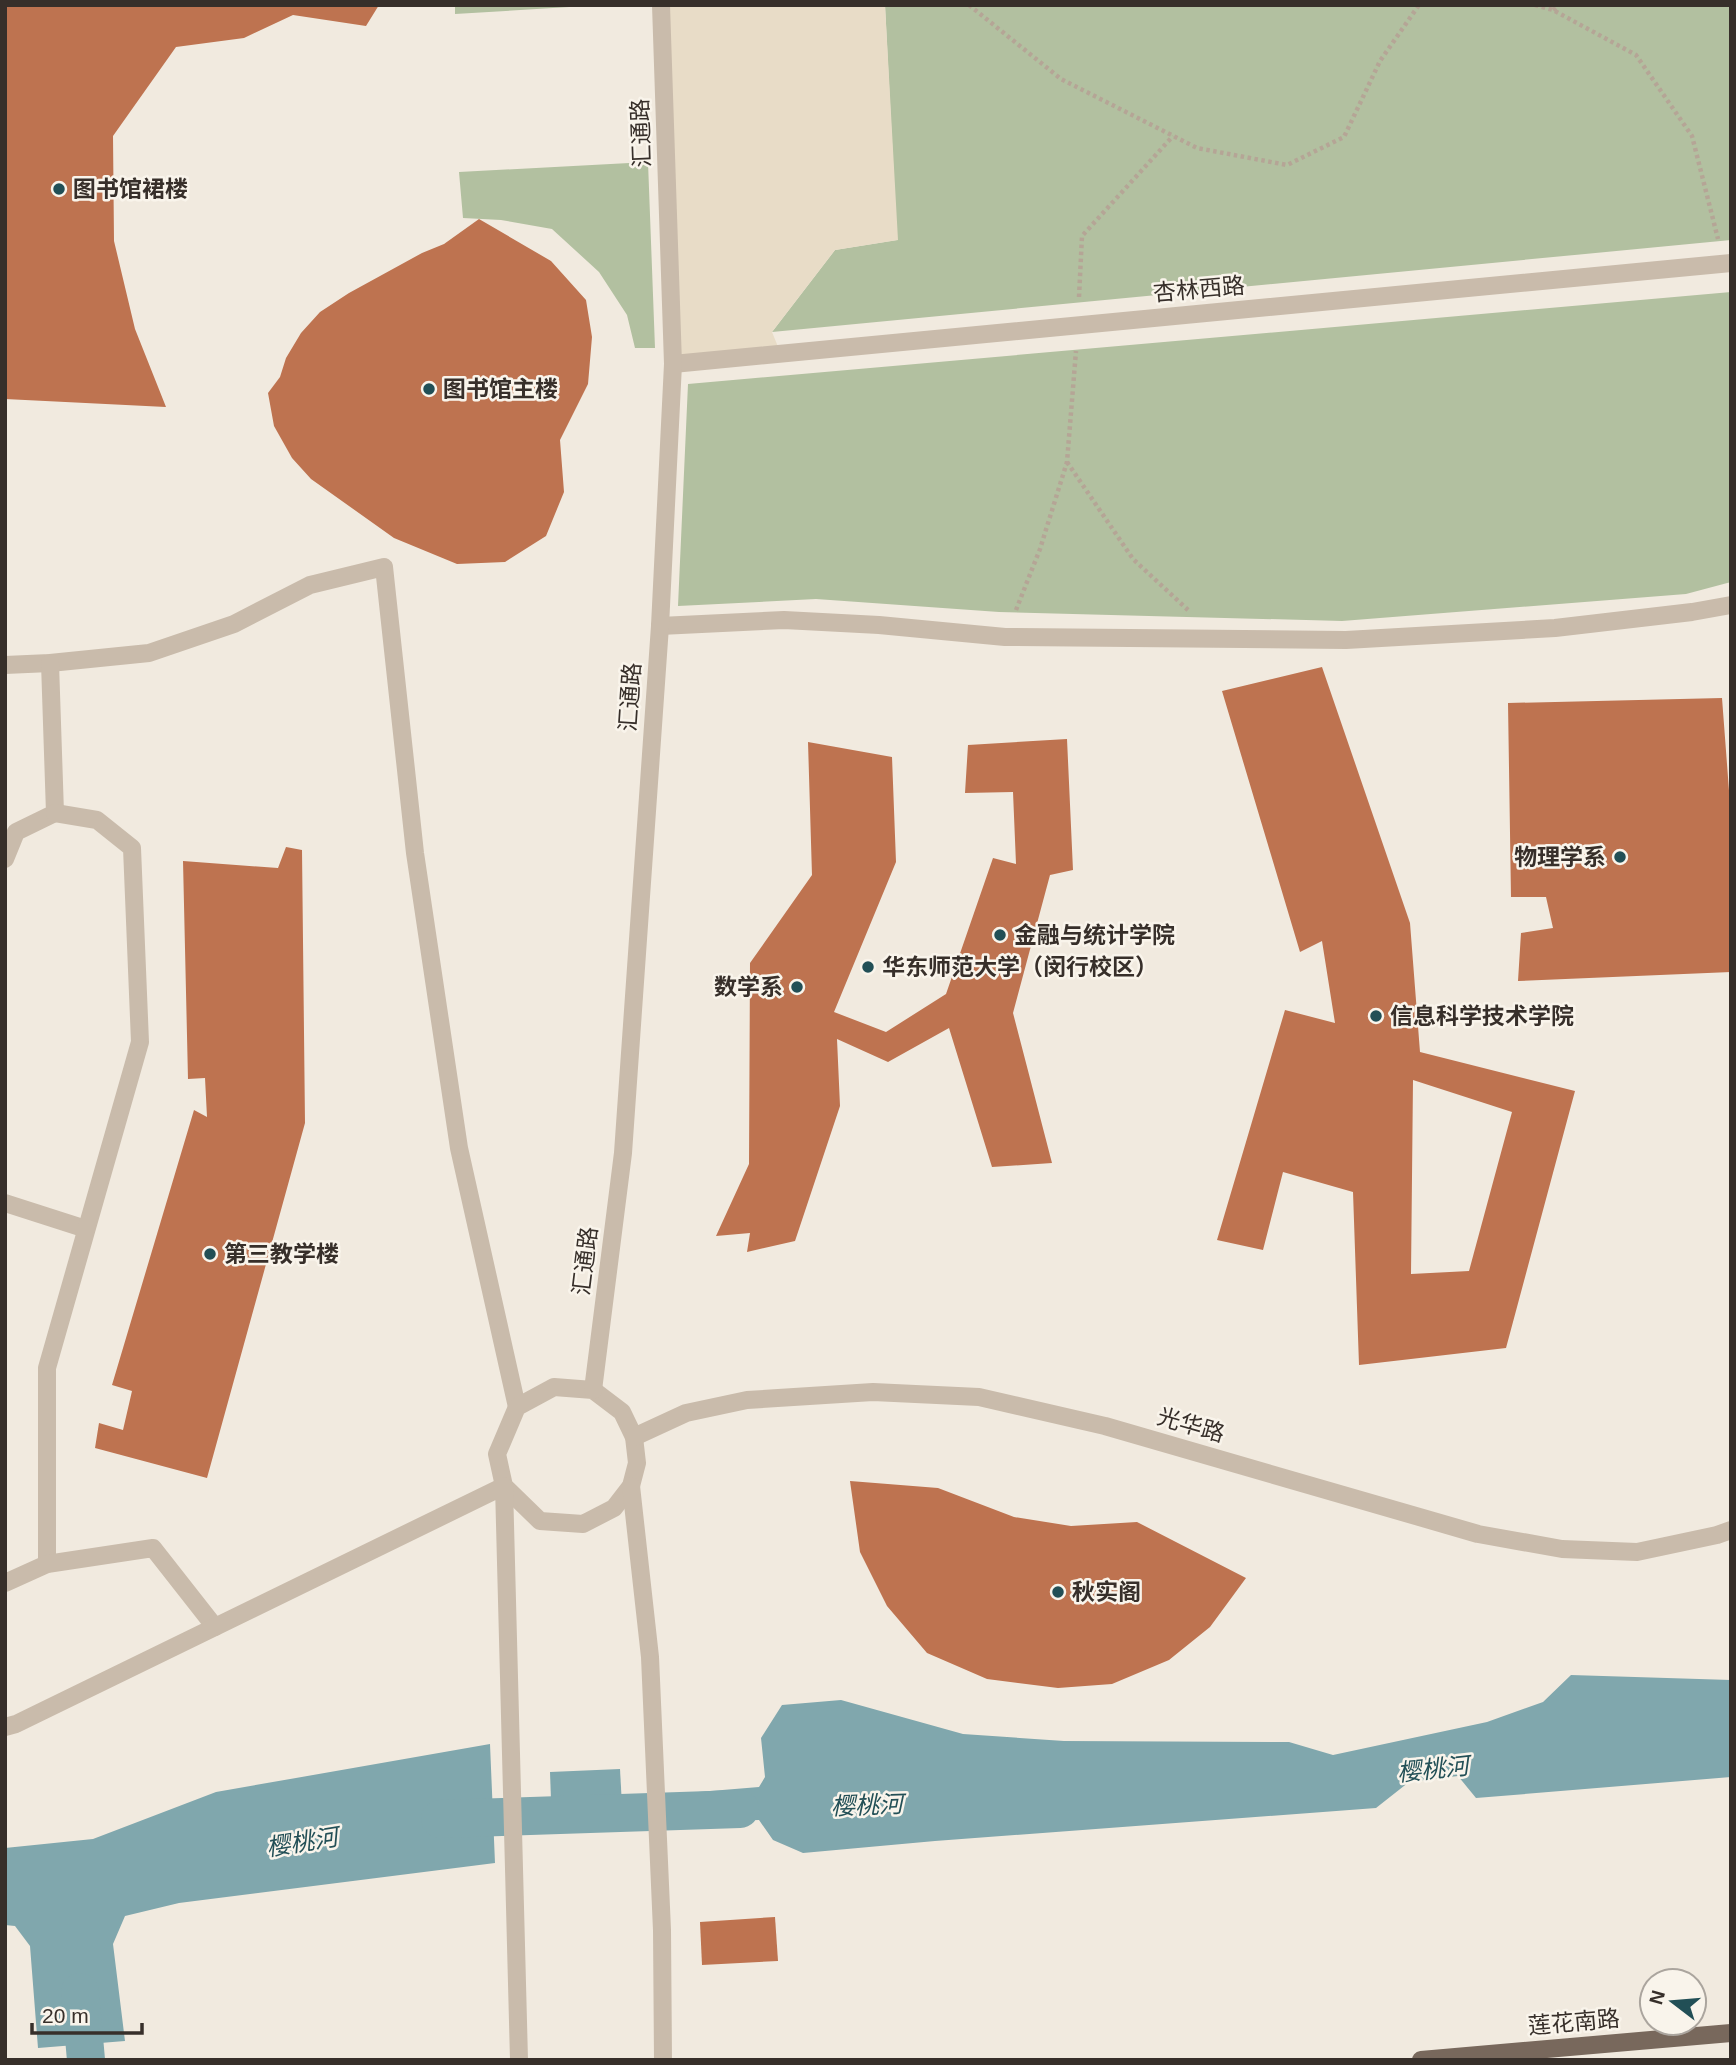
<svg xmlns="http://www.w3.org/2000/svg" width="1736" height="2065" font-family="Helvetica,'Noto Sans SC',sans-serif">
<rect width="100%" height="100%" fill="#f1eadf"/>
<g fill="#b2c0a0">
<path d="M455 5H602L455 14Z"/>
<path d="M885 5H1731V240L772 332 835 250 897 240Z"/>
<path d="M648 162 655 348H635L627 315 599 272 552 229 501 220 463 218 459 172Z"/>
<path d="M1731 292V582L1686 594 1342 621 999 612 816 599 678 606 688 384Z"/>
</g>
<path fill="#e8dcc7" d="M661 5H885L898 240 835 250 772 332 781 354 673 364Z"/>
<g fill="#80a7ad">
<path d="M1571 1675 1731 1680V1777L1476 1798 1458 1776 1409 1782 1376 1808 935 1841 803 1853 773 1840 759 1820 687 1822 686 1793 759 1787 765 1777 761 1738 782 1705 841 1700 963 1734 1064 1741 1289 1742 1333 1755 1487 1722 1543 1702Z"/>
<path d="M490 1744 495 1863 179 1903 125 1916 113 1944 125 2041 38 2048 30 1946 15 1926 5 1925V1848L93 1839 216 1792Z"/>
<path d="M620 1769 623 1824 552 1827 550 1772Z"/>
</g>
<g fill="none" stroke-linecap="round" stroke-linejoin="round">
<g stroke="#80a7ad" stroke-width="38">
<path d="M440 1819 740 1809"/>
<path d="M80 1992 86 2060"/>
</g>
</g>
<g fill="#be7350" fill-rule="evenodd">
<path d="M5 5H379L366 26 293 15 244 38 176 47 113 136 114 241 135 329 166 407 5 399Z"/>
<path d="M479 219 551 261 586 300 592 337 588 384 560 440 564 492 546 536 505 562 457 564 394 538 311 479 292 458 274 426 268 393 280 377 286 358 301 333 320 312 349 293 422 253 444 244Z"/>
<path d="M1322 667 1410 923 1420 1052 1575 1091 1506 1348 1359 1365 1353 1192 1283 1172 1263 1250 1217 1240 1285 1010 1335 1023 1322 941 1300 952 1222 691ZM1413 1080 1512 1112 1469 1271 1411 1274Z"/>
<path d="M1722 698 1731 817V972L1518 981 1521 933 1553 928 1546 897H1511L1508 703Z"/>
<path d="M1067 739 1073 870 1050 875 1013 1013 1052 1163 992 1167 949 1028 888 1062 837 1039 840 1106 795 1241 747 1252 750 1233 716 1236 749 1164 750 963 812 875 808 742 892 757 896 862 834 1012 886 1032 946 994 993 858 1016 864 1013 792 965 793 968 745Z"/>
<path d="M286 847 302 850 305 1123 207 1478 95 1448 99 1423 123 1430 132 1391 112 1385 194 1110 207 1117 205 1078 188 1079 183 861 278 868Z"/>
<path d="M850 1481 938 1488 1014 1517 1071 1526 1137 1522 1246 1578 1210 1627 1169 1660 1112 1684 1058 1688 987 1679 927 1653 887 1606 860 1552Z"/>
<path d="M775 1917 778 1961 702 1965 700 1922Z"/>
</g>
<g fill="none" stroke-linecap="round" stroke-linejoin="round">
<g stroke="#b5a596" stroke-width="4.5" stroke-dasharray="3.5 3.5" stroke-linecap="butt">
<path d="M969 5 1061 79 1197 148 1287 165 1344 137 1380 61 1419 5"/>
<path d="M1535 5 1553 10 1636 55 1692 136 1718 239"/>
<path d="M1553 10 1559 5"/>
<path d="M1079 297 1082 236 1173 136"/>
<path d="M1067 462 1133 559 1188 610"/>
<path d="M1016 610 1040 549 1067 462 1076 351"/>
</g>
<g stroke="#c9bbab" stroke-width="18">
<path d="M673 364 1731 263"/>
<path d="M660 626 784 620 879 625 1005 637 1346 640 1555 628 1692 612 1731 605"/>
<path d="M5 665 50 663 149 653 234 624 310 585 384 567 415 853 459 1148 517 1407"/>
<path d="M5 859 16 832 55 813 50 663"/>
<path d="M5 1203 86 1229"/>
<path d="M554 1387 593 1390 622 1412 634 1437 637 1463 631 1486 614 1508 583 1524 540 1521 504 1486 497 1454 517 1407Z"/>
<path d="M593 1390 623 1153 660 626 673 364 661 5"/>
<path d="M634 1437 686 1413 747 1400 873 1392 979 1397 1105 1426 1478 1534 1562 1549 1637 1552 1717 1535 1731 1530"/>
<path d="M631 1486 650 1657 662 1930 663 2060"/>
<path d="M47 1564V1368L140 1042 132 848 97 820 55 813"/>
<path d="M5 1583 47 1564 153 1548 215 1627"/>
<path d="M5 1727 16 1724 504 1486 519 2060"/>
</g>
<path stroke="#78685c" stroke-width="18" d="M1421 2060 1731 2033"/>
</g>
<g fill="#224f56" stroke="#f9f4eb" stroke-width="2.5">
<circle cx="59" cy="189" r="7"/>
<circle cx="429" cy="389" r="7"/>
<circle cx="1620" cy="857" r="7"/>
<circle cx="1000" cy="935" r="7"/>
<circle cx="868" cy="967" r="7"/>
<circle cx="797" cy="987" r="7"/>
<circle cx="1376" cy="1016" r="7"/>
<circle cx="210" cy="1254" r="7"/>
<circle cx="1058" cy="1592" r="7"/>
</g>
<g text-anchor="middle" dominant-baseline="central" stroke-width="5" stroke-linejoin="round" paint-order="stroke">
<g font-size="23" fill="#372f2a" stroke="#f9f4eb">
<text transform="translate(641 133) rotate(-92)">汇通路</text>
<text transform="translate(1199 289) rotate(-5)">杏林西路</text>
<text transform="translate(630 697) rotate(-86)">汇通路</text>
<text transform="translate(585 1261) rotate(-83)">汇通路</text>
<text transform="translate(1191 1425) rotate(16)">光华路</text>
<text transform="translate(1574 2022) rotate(-5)">莲花南路</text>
</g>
<g font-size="23" font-weight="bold" fill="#372f2a" stroke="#f9f4eb" text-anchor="start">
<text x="73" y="189">图书馆裙楼</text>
<text x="443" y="389">图书馆主楼</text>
<text x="1606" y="857" text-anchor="end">物理学系</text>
<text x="1014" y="935">金融与统计学院</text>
<text x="882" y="967">华东师范大学（闵行校区）</text>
<text x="783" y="987" text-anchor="end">数学系</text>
<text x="1390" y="1016">信息科学技术学院</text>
<text x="224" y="1254">第三教学楼</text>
<text x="1072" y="1592">秋实阁</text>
</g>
<g font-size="24" font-style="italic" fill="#224f56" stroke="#f9f4eb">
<text transform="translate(1433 1769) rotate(-6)">樱桃河</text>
<text transform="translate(867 1805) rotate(-2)">樱桃河</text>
<text transform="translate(302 1842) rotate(-9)">樱桃河</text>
</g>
</g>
<rect width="1736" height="2065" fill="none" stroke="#372f2a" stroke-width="14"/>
<g transform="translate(1673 2002) rotate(286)"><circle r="33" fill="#f9f4eb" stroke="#aba59e" stroke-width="2"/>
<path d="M0-5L12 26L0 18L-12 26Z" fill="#224f56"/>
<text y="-10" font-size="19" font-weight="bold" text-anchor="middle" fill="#372f2a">N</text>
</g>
<path d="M32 2023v10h110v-10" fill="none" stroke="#372f2a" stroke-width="3.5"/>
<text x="42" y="2023" font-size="21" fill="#372f2a" stroke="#f9f4eb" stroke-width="5" paint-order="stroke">20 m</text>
</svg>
